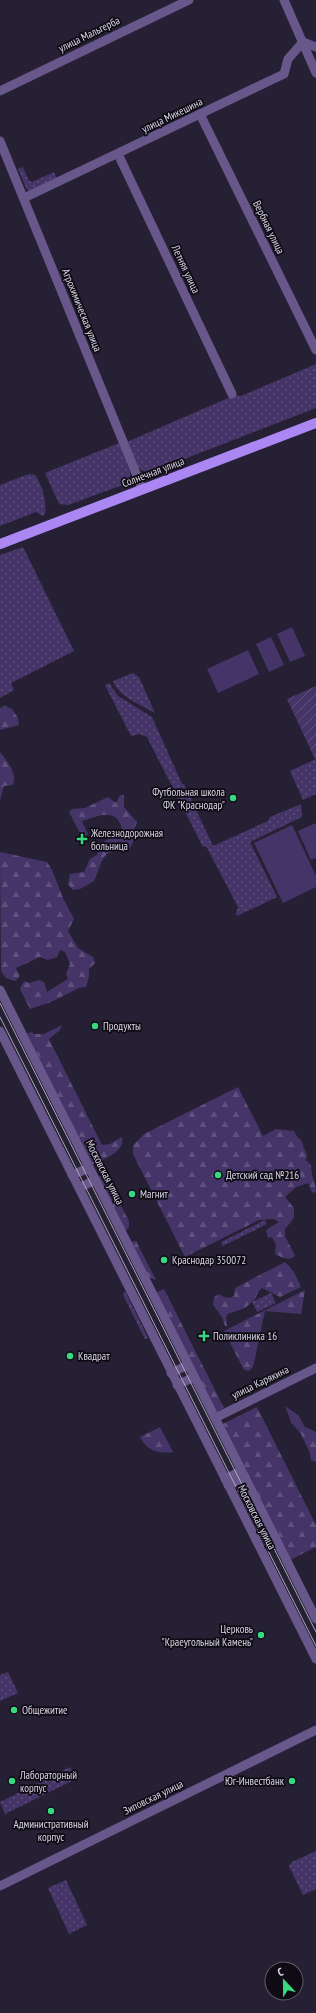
<svg xmlns="http://www.w3.org/2000/svg" width="316" height="2013" font-family="'PT Sans Narrow',sans-serif">
<defs>
<pattern id="grass-dots" width="8" height="8" patternUnits="userSpaceOnUse"><rect width="8" height="8" fill="#453467"/><path d="M2 2h.1M6 6h.1" fill="none" stroke="#5f507d" stroke-width="1.8" stroke-linecap="round"/></pattern>
<pattern id="forest-firs" width="22" height="20" patternUnits="userSpaceOnUse"><rect width="22" height="20" fill="#453467"/><path d="M5 1l3.5 6h-7zM16 11l3.5 6h-7z" fill="#5f507d"/></pattern>
<pattern id="garden-furrows" width="10" height="10" patternUnits="userSpaceOnUse"><rect width="10" height="10" fill="#453467"/><path d="M-1 1l2-2M0 10L10 0M9 11l2-2" fill="none" stroke="#5f507d"/></pattern>
</defs>
<rect width="100%" height="100%" fill="#262035"/>
<g fill="url(#grass-dots)">
<path d="M23 167 29 181 32 182 54 172 57 179 30 191 27 190 18 169Z"/>
<path d="M316 364V408L148 473 138 468 127 442 235 395 241 396Z"/>
<path d="M119 443 130 472V476L125 484 68 505 59 504 45 473Z"/>
<path d="M29 474 35 475C42 484 47 503 45 514L43 516 36 512 0 526V485Z"/>
<path d="M23 547 74 651 11 683 14 690 0 698V555Z"/>
<path d="M133 673 139 677 155 713C141 705 119 697 113 681Z"/>
<path d="M109 683 118 696 152 717 182 784H184L213 846 268 821 270 817 301 804 302 817 250 842 277 897 237 916 236 913 238 907 206 846 203 847 147 737 140 734 131 736 105 685Z"/>
<path d="M316 759V794L303 800 290 771Z"/>
<path d="M265 1220 267 1224 223 1246 221 1242Z"/>
<path d="M125 1291 148 1338 145 1339 123 1295Z"/>
<path d="M271 1293 276 1303 257 1312 252 1302Z"/>
<path d="M8 1672 18 1693 0 1701V1675Z"/>
<path d="M70 1767 76 1779 5 1814 0 1802Z"/>
<path d="M316 1851V1889L303 1895 289 1866 292 1862Z"/>
<path d="M66 1880 87 1925 69 1934 48 1888Z"/>
</g>
<g fill="url(#forest-firs)">
<path d="M5 706 12 709 18 718 19 725 0 730V708Z"/>
<path d="M0 752C8 762 17 773 13 785L4 786 0 800Z"/>
<path d="M120 795H124V807L137 822 132 834 134 840 128 851C122 853 114 851 109 853 101 856 98 874 94 881L80 889 73 890 68 884 70 874 84 872 90 859 97 855C102 836 110 841 123 832 117 806 100 816 82 821L88 834 83 839 69 812 72 809 85 808 108 797 116 803Z"/>
<path d="M0 852 47 862 52 870 63 898 74 919 68 931 78 948 93 957 95 963 89 969V977L86 987 79 988 51 1002 30 1009 20 989 24 981 29 983 39 980 44 982 47 992 68 979 66 974 70 964 65 952 60 950 57 957 48 960 40 957 16 968 20 976 15 981 6 978 1 971Z"/>
<path d="M62 1025 60 1030 49 1039 102 1145 110 1144 122 1137C126 1152 103 1159 92 1165L27 1033 33 1032V1034H44Z"/>
<path d="M238 1087 263 1136 276 1129 294 1131 298 1138 301 1140 307 1156 306 1160 311 1165C311 1176 316 1183 316 1193L312 1192 308 1183 296 1187 285 1197 294 1208V1218L285 1229V1236L295 1256C288 1262 282 1257 275 1254L276 1245 272 1237 268 1238 266 1230 279 1222 274 1219 259 1220 185 1257 133 1154V1145L144 1134Z"/>
<path d="M104 1174 129 1221V1227L124 1232 98 1177Z"/>
<path d="M136 1241 156 1280 147 1277 129 1242Z"/>
<path d="M285 1262 294 1272 301 1287 280 1297 262 1288 258 1292 255 1299 245 1308 228 1314 226 1317 227 1326H225L222 1317 213 1305 214 1297 219 1294C225 1298 228 1299 234 1296L235 1288Z"/>
<path d="M164 1289 224 1408 215 1413 155 1293Z"/>
<path d="M305 1290 301 1314 265 1311 253 1367 249 1371 244 1370 224 1331Z"/>
<path d="M285 1406 298 1415 305 1427 316 1432V1462L311 1460 310 1453 301 1434 291 1422Z"/>
<path d="M257 1407 316 1525V1547L290 1560 221 1425Z"/>
<path d="M160 1427 173 1452C158 1454 147 1451 140 1437Z"/>
</g>
<path fill="url(#garden-furrows)" d="M316 686V759H315L287 699Z"/>
<g fill="#453467">
<path d="M292 627 305 656 290 662 277 634Z"/>
<path d="M271 637 284 665 269 672 256 644Z"/>
<path d="M248 650 259 674 218 693 207 669Z"/>
<path d="M316 823V858L311 860 298 831Z"/>
<path d="M292 825 316 876V887L283 903 254 843Z"/>
</g>
<g fill="none" stroke-linecap="round" stroke-linejoin="round">
<g stroke="#67578b" stroke-width="9">
<path d="M284 0 316 73"/>
<path d="M303 42 316 47"/>
<path d="M0 91 189 0"/>
<path d="M200 114 316 350"/>
<path d="M0 141 142 488"/>
<path d="M118 154 232 394"/>
<path d="M24 198 284 74 288 59 303 42"/>
<path d="M0 990 316 1619"/>
<path d="M0 1031 316 1659"/>
<path d="M72 1175 89 1168"/>
<path d="M79 1188 95 1180"/>
<path d="M171 1373 188 1365"/>
<path d="M177 1385 194 1377"/>
<path d="M215 1418 316 1368"/>
<path d="M225 1479 241 1471"/>
<path d="M228 1485 245 1477"/>
<path d="M0 1886 316 1730"/>
</g>
<path stroke="#ab87f4" stroke-width="10" d="M0 544 316 423"/>
<g stroke="#ada9b9" stroke-width="1">
<path d="M0 1003 316 1632"/>
<path d="M0 1017 316 1646"/>
</g>
</g>
<g fill="#38d880" stroke="#0e0b15" stroke-width="1.5">
<circle cx="233" cy="798" r="4"/>
<path d="M80 833h4v4h4v4h-4v4h-4v-4h-4v-4h4z"/>
<circle cx="95" cy="1026" r="4"/>
<circle cx="218" cy="1175" r="4"/>
<circle cx="132" cy="1194" r="4"/>
<circle cx="164" cy="1260" r="4"/>
<path d="M202 1330h4v4h4v4h-4v4h-4v-4h-4v-4h4z"/>
<circle cx="70" cy="1356" r="4"/>
<circle cx="261" cy="1635" r="4"/>
<circle cx="14" cy="1710" r="4"/>
<circle cx="12" cy="1781" r="4"/>
<circle cx="292" cy="1781" r="4"/>
<circle cx="51" cy="1811" r="4"/>
</g>
<g text-anchor="middle" dominant-baseline="central" stroke-width="3.5" stroke-linejoin="round" paint-order="stroke">
<g font-size="11" fill="#d9d5e4" stroke="#0e0b15">
<text transform="translate(89 34) rotate(-26)">улица Мальгерба</text>
<text transform="translate(172 115) rotate(-26)">улица Микешина</text>
<text transform="translate(269 227) rotate(64)">Вербная улица</text>
<text transform="translate(186 269) rotate(65)">Летняя улица</text>
<text transform="translate(82 310) rotate(68)">Агрохимическая улица</text>
<text transform="translate(153 472) rotate(-21)">Солнечная улица</text>
<text transform="translate(105 1172) rotate(63)">Московская улица</text>
<text transform="translate(260 1382) rotate(-26)">улица Карякина</text>
<text transform="translate(257 1517) rotate(63)">Московская улица</text>
<text transform="translate(153 1797) rotate(-26)">Зиповская улица</text>
</g>
<g font-size="11" fill="#d9d5e4" stroke="#0e0b15" text-anchor="start">
<text x="225" y="792" text-anchor="end">Футбольная школа<tspan x="225" dy="13">ФК "Краснодар"</tspan></text>
<text x="91" y="833">Железнодорожная<tspan x="91" dy="13">больница</tspan></text>
<text x="103" y="1026">Продукты</text>
<text x="226" y="1175">Детский сад №216</text>
<text x="140" y="1194">Магнит</text>
<text x="172" y="1260">Краснодар 350072</text>
<text x="213" y="1336">Поликлиника 16</text>
<text x="78" y="1356">Квадрат</text>
<text x="253" y="1629" text-anchor="end">Церковь<tspan x="253" dy="13">"Краеугольный Камень"</tspan></text>
<text x="22" y="1710">Общежитие</text>
<text x="20" y="1775">Лабораторный<tspan x="20" dy="13">корпус</tspan></text>
<text x="284" y="1781" text-anchor="end">Юг-Инвестбанк</text>
<text x="51" y="1824" text-anchor="middle">Административный<tspan x="51" dy="13">корпус</tspan></text>
</g>
</g>
<g transform="translate(284 1981) rotate(338)"><circle r="19" fill="#0e0b15" stroke="#5f5c68"/>
<path d="M0-3L7 15L0 10L-7 15Z" fill="#38d880"/>
<text y="-6" font-size="11" font-weight="bold" text-anchor="middle" fill="#d9d5e4">С</text>
</g>
</svg>
